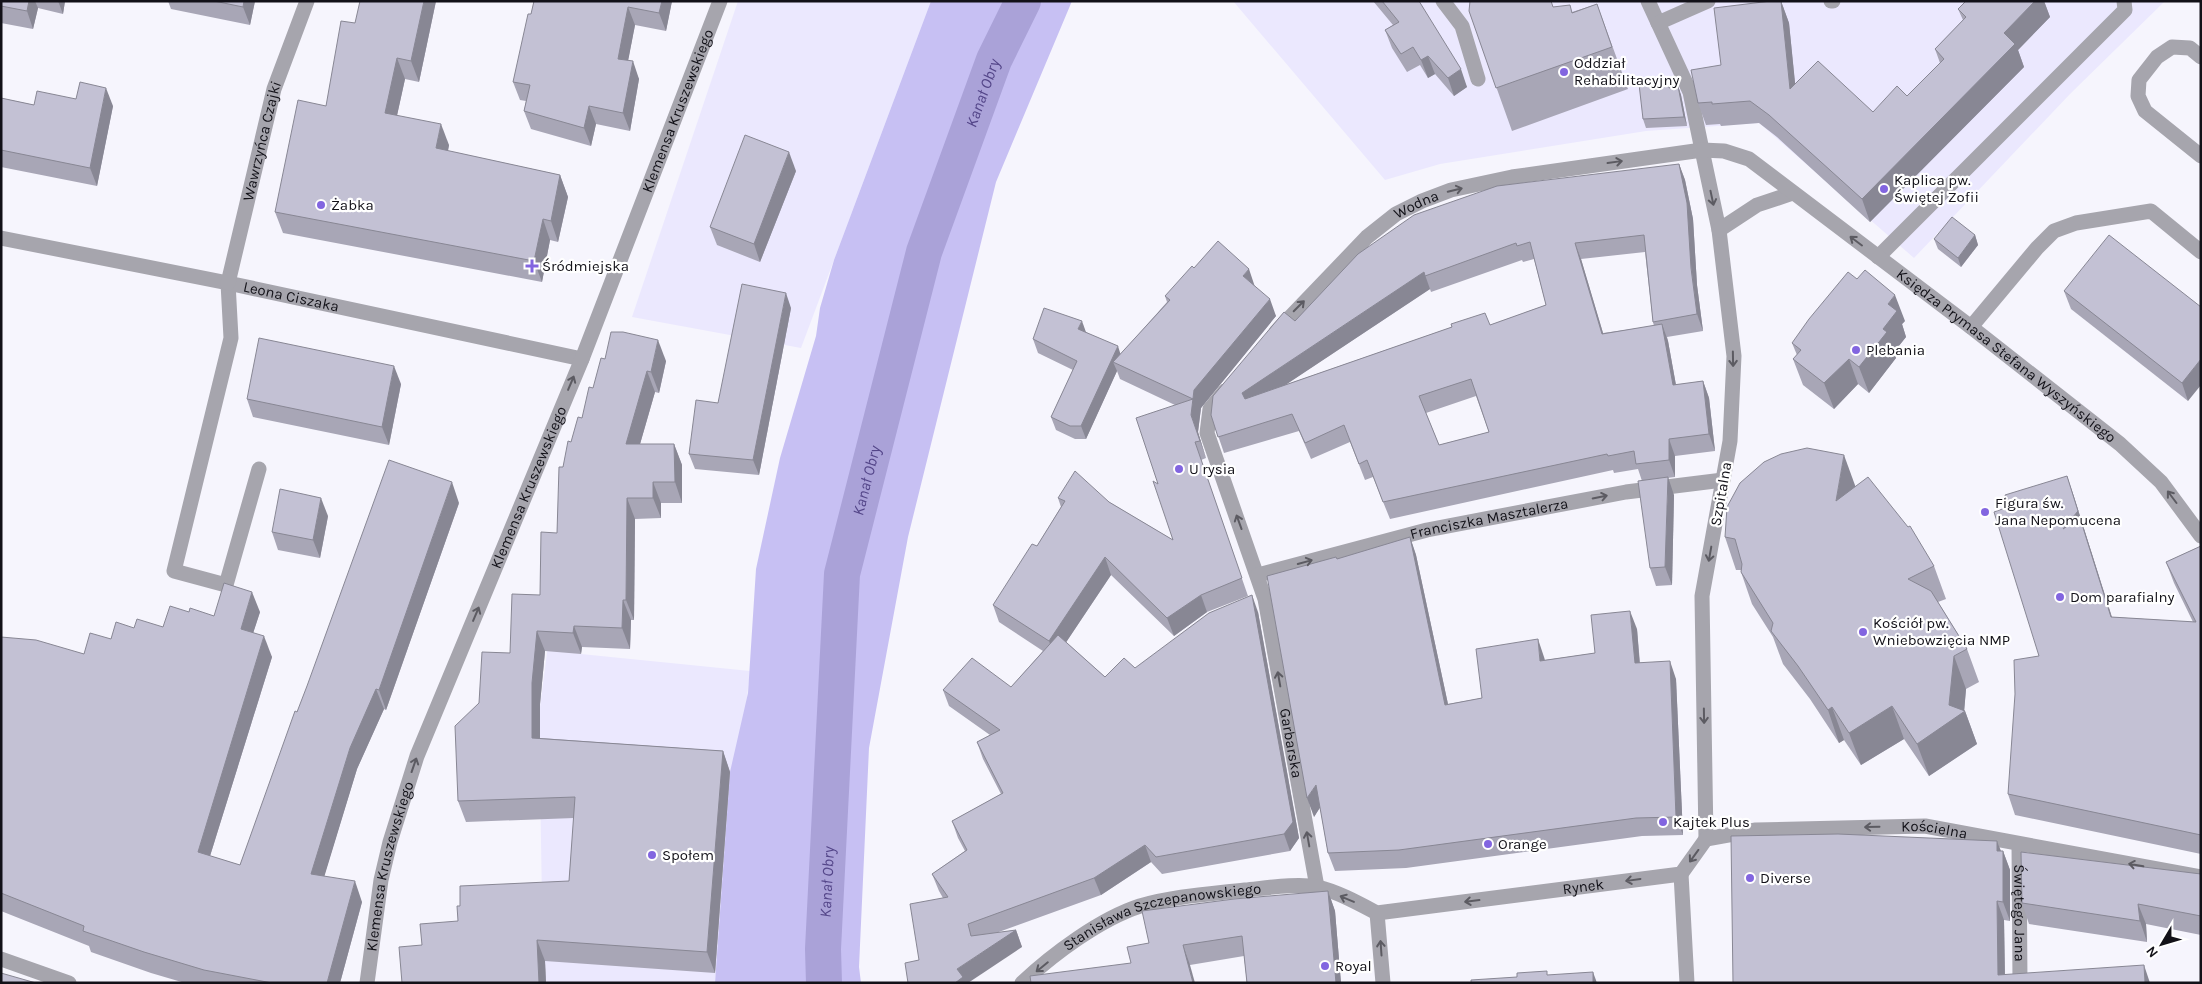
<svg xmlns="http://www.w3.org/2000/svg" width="2202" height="984" font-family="Karla,sans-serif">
<rect width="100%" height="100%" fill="#f6f5fd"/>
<g fill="#ebe8fe">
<path d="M738 1H931L801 348 632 317Z"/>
<path d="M1233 1H2165L2070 94 1914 258 1759 123 1646 131 1440 164 1385 180Z"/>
<path d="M548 645 581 654 750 671 715 983H546L542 903 539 715Z"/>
</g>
<path fill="#c7c0f3" d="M931 1H1072L996 182 908 537 869 748 859 967 861 983H715L730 772 748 693 756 569 780 458 816 336 820 308 834 260Z"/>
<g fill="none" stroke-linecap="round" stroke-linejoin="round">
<path stroke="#aaa2d8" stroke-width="36" id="s1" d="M824 983 823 949 842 574 924 252 994 60 1023 1"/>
<g stroke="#a6a5ad" stroke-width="15">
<path d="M1443 1 1462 26 1478 79"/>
<path d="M1648 1 1690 92 1702 150"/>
<path d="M1831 1H1833"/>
<path d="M1658 23 1708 1"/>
<path d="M2201 57 2190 48 2172 47 2157 57 2139 80 2138 96 2145 111 2201 156"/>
<path d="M1878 257 2125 10 2124 1"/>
<path d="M228 283 231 338 174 571 226 585 259 469"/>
<path d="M1971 327 2037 248 2054 231 2076 223 2151 211 2201 252"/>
</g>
<path stroke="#a6a5ad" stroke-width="15" d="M1681 874 1687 983"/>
<g stroke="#a6a5ad" stroke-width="15">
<path d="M1702 150 1719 230 1734 356 1730 441 1702 596 1706 839"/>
<path d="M1719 230 1757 205 1793 193"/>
<path id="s2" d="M1 238 228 283 582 359"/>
<path id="s3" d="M228 283 274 89 307 1"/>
<path id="s4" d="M1276 332 1367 237 1396 214 1422 201 1451 190 1512 177 1702 150 1724 151 1749 159 1971 327 2120 444 2161 482 2201 536"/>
<path id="s5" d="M1225 391 1210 409 1207 433 1265 599 1317 887"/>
<path id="s6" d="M1258 575 1427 530 1626 492 1723 480"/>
<path id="s7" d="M2019 844 2020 983"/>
<path d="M1377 913 1383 983"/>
<path d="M1 959 69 983"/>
<path id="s8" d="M367 983 381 880 390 842 417 756 582 359 720 1"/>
<path id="s9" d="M1022 983C1053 954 1100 919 1140 906 1174 896 1210 894 1245 890 1266 888 1297 883 1318 887 1338 892 1358 903 1377 913L1681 874 1706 839 1756 830 1925 826 2201 877"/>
</g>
</g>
<g fill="#a8a6b6" fill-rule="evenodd">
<path d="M1 1H65L63 14 38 8 33 29 1 23Z"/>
<path d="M168 1H255L250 25 171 9Z"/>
<path d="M436 1 419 82 405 79 397 115 449 145 448 151 560 175 568 197 558 242 550 240 542 282 283 233 275 212 326 106 355 23Z"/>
<path d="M534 1H672L666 31 635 25 628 60 639 79 630 131 596 124 591 146 531 129 524 111 526 101 520 100 513 82 531 14Z"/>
<path d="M1373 1H1419L1467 87 1454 96 1435 74 1428 78 1420 65 1407 72 1392 48 1385 30 1393 25Z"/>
<path d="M1781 1 1789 23 1795 84 1873 112 1907 96 1940 63 1935 49 1963 20 1958 9 1966 1H2044L2050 17 2018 50 2024 67 1870 222 1777 137 1759 123 1721 126 1720 124 1706 125 1698 103 1721 65Z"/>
<path d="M1597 4 1628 89 1512 131 1469 11 1553 7 1572 12Z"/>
<path d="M1669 82 1670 87 1678 86 1681 95 1687 126 1646 128 1643 119Z"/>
<path d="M1 98 34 105 76 99 113 106 97 186 1 167Z"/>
<path d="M1679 164 1685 180 1693 219 1697 285 1703 331 1667 337 1668 341 1676 385 1703 381 1709 398 1715 451 1675 456V477L1642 481 1638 469 1614 473 1613 470 1390 519 1373 477 1365 480 1350 442 1311 459 1299 431 1224 453 1211 415 1295 321ZM1645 252 1653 322 1654 326 1603 333 1581 259ZM1534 259 1546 305 1490 325 1451 324 1452 327 1285 385 1430 289 1431 292 1522 260 1523 262ZM1476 396 1489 432 1439 445 1426 413Z"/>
<path d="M796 171 760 262 717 245 710 227Z"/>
<path d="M1975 235 1978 245 1961 267 1938 249 1934 239Z"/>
<path d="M1255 286 1276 316 1201 408 1198 432 1206 458 1201 460 1248 596 1207 612 1174 636 1111 575 1066 642 1105 677 1135 668 1258 612 1299 838 1290 851 1162 874 1151 862 1101 895 996 933 1016 930 1022 947 919 960 943 898 939 891 932 874 965 851 958 838 952 821 1001 794 983 759 977 742 990 735 949 706 943 690 1011 687 1043 651 999 622 993 605 1037 546 1061 507 1058 498 1109 502 1173 540 1158 484 1175 405 1120 379 1117 371 1086 439H1075L1056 430 1051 417 1073 370 1038 353 1033 339 1086 332 1121 354 1167 302 1165 296Z"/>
<path d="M2064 291 2201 307 2188 401 2071 309Z"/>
<path d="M791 308 759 475 695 469 689 454 718 403Z"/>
<path d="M1905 321 1902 324 1906 337 1894 352 1896 358 1869 393 1858 384 1834 409 1803 385 1793 359 1797 355 1792 343Z"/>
<path d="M605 359 666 361 659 393 655 392 640 444H674L682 465V503H661V518L635 519 634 620H631L630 649 582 647 581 654 545 651 540 704V738L723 751 730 772 715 973 545 961 546 983H402L422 945 458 921 569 881 574 818 466 822 458 801 479 703 510 653 540 595 557 533 563 467 571 442 582 418Z"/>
<path d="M401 384 389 445 253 417 247 399Z"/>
<path d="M2067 476 2074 497 2112 617 2193 622 2174 583 2166 562 2201 546V854L2015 815 2008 794 2039 656 2008 507Z"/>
<path d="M1855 487 1934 566 1946 599 1938 602 1967 649 1979 682 1966 689 1964 711H1965L1977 744 1929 776 1904 739 1861 765 1844 740 1839 743 1810 699 1783 664 1773 637 1752 604 1741 572V570H1736L1725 537Z"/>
<path d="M1674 495 1672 585 1656 586 1650 568Z"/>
<path d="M459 503 386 710 384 709 357 769 324 876 362 902 340 983H185L151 973 91 952 89 946 1 911V637L84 654 111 639 134 628 163 627 189 612 214 616 260 612 253 633 272 657 210 856 240 865 297 712Z"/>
<path d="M328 516 320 558 278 550 272 532Z"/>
<path d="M1410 537 1416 555 1448 704 1482 698 1544 657 1545 660 1595 653 1637 629 1640 663 1676 679 1683 835 1642 836 1406 868 1335 871 1328 853 1320 807 1314 817 1337 559Z"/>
<path d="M1997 841 2001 851H2003L2010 870V921L2004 920 2005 975 1733 983Z"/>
<path d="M2201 874V935L2146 924 2147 942 2029 924 2022 903Z"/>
<path d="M1328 891 1335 911 1341 983H1247L1244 956 1190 965 1131 963 1149 943Z"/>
</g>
<g fill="#888794">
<path d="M29 1H35L38 8 33 29 27 11Z"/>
<path d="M58 1H65L63 14Z"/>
<path d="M244 1H255L250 25 243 7Z"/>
<path d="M424 1H436L419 82 411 61Z"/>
<path d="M662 1H672L666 31 659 13Z"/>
<path d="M1781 1 1789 23 1798 112 1790 89Z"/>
<path d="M2035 1H2044L2050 17 2018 50 2024 67 1870 222 1862 199 2004 33Z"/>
<path d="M628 7 635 25 625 77 618 59Z"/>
<path d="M1428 56 1435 74 1428 78 1421 60Z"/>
<path d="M397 58 405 79 393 134 385 113Z"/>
<path d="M633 61 639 79 630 131 623 113Z"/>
<path d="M1461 69 1467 87 1454 96 1448 78Z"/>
<path d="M1678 86 1681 95 1687 126 1684 117Z"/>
<path d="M106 88 113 106 97 186 90 168Z"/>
<path d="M589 106 596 124 591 146 584 128Z"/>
<path d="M441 124 449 145 444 170 436 148Z"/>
<path d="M789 152 796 171 760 262 754 244Z"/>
<path d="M1679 164 1685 180 1693 219 1697 285 1703 331 1697 314Z"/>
<path d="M560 175 568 197 558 242 551 221Z"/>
<path d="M543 219 550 240 542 282 534 261Z"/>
<path d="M1975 235 1978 245 1961 267 1958 258Z"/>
<path d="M1575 243 1581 259 1608 350 1602 334Z"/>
<path d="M1249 269 1255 287 1243 276Z"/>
<path d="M1424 272 1430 289 1248 410 1242 393Z"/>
<path d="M786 293 791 308 759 475 753 460Z"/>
<path d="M1895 295 1905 321 1902 324 1906 337 1894 352 1896 358 1869 393 1859 367 1883 329 1888 304Z"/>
<path d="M1270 299 1276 316 1201 408 1198 432 1206 458 1191 415 1194 390Z"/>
<path d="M1082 321 1087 335 1078 329Z"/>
<path d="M1662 324 1668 341 1679 402 1673 385Z"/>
<path d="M658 340 666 361 659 393 651 372Z"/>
<path d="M1118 346 1122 359 1113 362 1117 371 1086 439 1081 426Z"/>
<path d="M1849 359 1858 384 1834 409 1824 383Z"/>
<path d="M2201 359V385L2188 401 2182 383Z"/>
<path d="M394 366 401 384 389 445 382 427Z"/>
<path d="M647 371 655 392 634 465 626 444Z"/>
<path d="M1703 381 1709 398 1715 451 1709 434Z"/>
<path d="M1669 439 1675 456V477L1669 460Z"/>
<path d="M674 444 682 465V503L675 482Z"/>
<path d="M1844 455 1856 488 1836 501Z"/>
<path d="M2067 476 2074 497 2118 637 2063 529Z"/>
<path d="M1668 477 1674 495 1672 585 1665 567Z"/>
<path d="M452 482 459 503 386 710 379 690Z"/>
<path d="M653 482 661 503V518L653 498Z"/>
<path d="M321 498 328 516 320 558 313 540Z"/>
<path d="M627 498 635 519 634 620 626 600Z"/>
<path d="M1410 537 1416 555 1452 723 1445 705Z"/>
<path d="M1105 557 1111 575 1055 659 1049 641Z"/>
<path d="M252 592 260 612 248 649 241 629Z"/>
<path d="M1201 595 1207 612 1174 636 1167 618Z"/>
<path d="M1252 595 1258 612 1299 838 1290 851 1284 834Z"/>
<path d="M623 600 631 620 630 649 622 628Z"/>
<path d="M1630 611 1637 629 1641 681 1635 663Z"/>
<path d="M574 626 582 647 581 654 573 633Z"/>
<path d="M537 631 545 651 540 704V759L532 738V683Z"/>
<path d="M264 636 272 657 205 872 198 852Z"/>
<path d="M1538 639 1544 657 1547 679 1540 661Z"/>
<path d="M1954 656 1966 689 1964 713 1965 711 1977 744 1929 776 1917 744 1949 705Z"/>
<path d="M1670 661 1676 679 1683 835 1676 817Z"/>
<path d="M376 689 384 709 357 769 319 894 311 874 350 748Z"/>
<path d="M1892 706 1904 739 1861 765 1849 733Z"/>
<path d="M1832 707 1844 740 1839 743 1828 710Z"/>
<path d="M723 751 730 772 715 973 707 952Z"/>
<path d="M1316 785 1323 803 1314 817 1307 798Z"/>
<path d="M1997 841 2003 857V851L2010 870V921L2003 902 1997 851Z"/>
<path d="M1145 845 1151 862 1101 895 1094 878Z"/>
<path d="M355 881 362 902 340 983H327Z"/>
<path d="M1328 891 1335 911 1341 983H1336Z"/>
<path d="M1997 901 2004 920 2005 983 1998 975Z"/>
<path d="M2138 904 2146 924 2147 942 2140 921Z"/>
<path d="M1016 930 1022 947 968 983H955L957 969Z"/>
<path d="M537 940 545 961 546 983H539Z"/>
<path d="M1183 945 1190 965 1195 983H1193Z"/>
<path d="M2144 965 2150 983H2145Z"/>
<path d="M1593 972 1597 983H1593Z"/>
</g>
<g fill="#c3c1d4" stroke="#888794" fill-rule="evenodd">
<path d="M1 1H29L27 11 1 6Z"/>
<path d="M214 1H244L243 7Z"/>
<path d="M360 1H424L411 61 397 58 385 113 441 124 436 148 560 175 551 221 543 219 534 261 275 212 298 100 326 106 341 21 355 23Z"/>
<path d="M534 1H662L659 13 628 7 618 59 633 61 623 113 589 106 584 128 524 111 530 85 513 82 528 14H531Z"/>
<path d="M1382 1H1419L1461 69 1448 78 1428 56 1421 60 1413 47 1401 54 1385 30 1399 22Z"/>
<path d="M1470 1H1551L1553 7 1570 5 1572 13 1597 4 1612 47 1496 88 1469 11Z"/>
<path d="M1771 1H1781L1790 89 1818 61 1873 112 1897 86 1907 96 1944 59 1935 49 1966 17 1958 9 1966 1H2035L2004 33 2015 44 1862 199 1769 115 1750 101 1712 104V102L1698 103 1691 70 1721 65 1714 8Z"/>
<path d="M80 82 106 88 90 168 1 150V98L34 105 37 91 76 99Z"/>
<path d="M1669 82V88L1678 86 1684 117 1643 119 1639 84Z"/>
<path d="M745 135 789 152 754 244 710 227Z"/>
<path d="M1679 164 1687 203 1691 268 1697 314 1653 322 1644 235 1575 243 1602 334 1662 324 1673 385 1703 381 1709 434 1669 439V460L1636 464 1634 451 1608 456 1607 454 1383 502 1367 460 1359 464 1344 425 1305 443 1292 414 1218 437 1211 415 1213 396 1284 312 1295 321 1358 254 1414 215 1497 186ZM1530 242 1546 305 1490 325 1485 313 1451 324 1452 327 1245 399 1242 393 1424 272 1425 276 1516 243 1517 246ZM1471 379 1489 432 1439 445 1419 396Z"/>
<path d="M1952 217 1975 235 1958 258 1934 239Z"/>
<path d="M2109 235 2201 307V359L2182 383 2064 291Z"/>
<path d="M1218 241 1249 269 1243 276 1270 299 1194 390 1191 415 1200 441 1195 442 1242 578 1201 595 1167 618 1105 557 1049 641 993 605 1032 544 1037 546 1065 501 1058 498 1075 471 1109 502 1173 540 1153 481 1158 484 1136 418 1193 399 1113 362 1170 300 1165 296 1192 266 1194 268Z"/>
<path d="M1865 270 1895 295 1888 304 1897 311 1883 329 1887 332 1859 367 1849 359 1824 383 1793 359 1801 350 1792 343 1809 319 1848 272 1857 279Z"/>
<path d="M742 284 786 293 753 460 689 454 696 400 718 403Z"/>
<path d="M1044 308 1082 321 1078 329 1118 346 1081 426H1070L1051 417 1077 361 1033 339Z"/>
<path d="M611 332H623L658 340 651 372 647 371 626 444H674L675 482H653V498H627L626 600H623L622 628 574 626 573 633 537 631 532 683V738L723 751 707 952 537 940 539 983H402L399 947 422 945 420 924 458 921 457 906H460V886L569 881 575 797 458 801 455 726 479 703 482 652 510 653 512 594 540 595 541 532 557 533 559 467H563L568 441 571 442 578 417 582 418 589 387 593 388 601 358 605 359Z"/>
<path d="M259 338 394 366 382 427 247 399Z"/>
<path d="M1807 448 1844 455 1836 501 1868 477 1908 527 1910 526 1934 566 1908 579 1931 591 1967 649 1954 656 1949 705 1965 711 1917 744 1892 706 1849 733 1832 707 1828 710 1798 666 1771 631 1773 623 1741 572 1742 564 1735 539 1725 537 1727 507 1740 483 1764 462 1781 454Z"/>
<path d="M389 460 452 482 379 690 376 689 350 748 311 874 355 881 327 983H272L204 970 144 952 83 931 84 926 1 893V637L36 640 84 654 90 633 111 639 116 622 134 628 137 619 163 627 170 606 189 612 190 608 214 616 224 583 252 592 241 629 264 636 198 852 240 865 295 711 297 712 307 686Z"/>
<path d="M2067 476 2078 511 2063 529 2080 518 2111 617 2196 622 2166 562 2201 546V835L2008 794 2015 694 2014 660 2039 656 1994 512 2008 507 2005 495Z"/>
<path d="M1668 477 1665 567 1650 568 1638 481Z"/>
<path d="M280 489 321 498 313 540 272 532Z"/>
<path d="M1410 537 1445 705 1482 698 1476 649 1538 639 1540 661 1595 653 1591 615 1630 611 1635 663 1670 661 1676 817 1636 818 1399 850 1328 853 1316 785 1307 798 1267 576 1336 557 1337 559Z"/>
<path d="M1252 595 1293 822 1284 834 1156 857 1145 845 1094 878 968 924 971 936 1016 930 957 969 963 977 955 983H908L905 963 919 960 910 904 948 897 932 874 967 850 952 821 1003 793 977 742 1000 730 943 690 972 658 1011 687 1058 635 1105 677 1124 658 1135 668 1209 613Z"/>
<path d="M1838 834 1997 841V851H2003V902L1997 901 1998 975 2144 965 2145 983H1733L1731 836Z"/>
<path d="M2021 852 2201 874V916L2138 904 2140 921 2022 903Z"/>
<path d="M1328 891 1336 983H1247L1242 936 1183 945 1193 983H1031L1030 976 1131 963 1127 947 1149 943 1142 911 1234 899Z"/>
<path d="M1547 971V975L1593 972V983H1471V980L1517 977V973Z"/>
<path d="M1 973 36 983H1Z"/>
</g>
<defs><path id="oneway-shaft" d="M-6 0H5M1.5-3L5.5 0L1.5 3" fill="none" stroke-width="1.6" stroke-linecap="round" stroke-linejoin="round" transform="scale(1.25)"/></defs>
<g stroke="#5c5b62">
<use href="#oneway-shaft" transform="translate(1615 162) rotate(-8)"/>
<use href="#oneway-shaft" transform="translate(1455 190) rotate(-14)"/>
<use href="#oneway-shaft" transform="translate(1712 198) rotate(78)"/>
<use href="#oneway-shaft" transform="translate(1856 241) rotate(-143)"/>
<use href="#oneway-shaft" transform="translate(1299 306) rotate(-45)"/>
<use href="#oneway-shaft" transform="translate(1733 359) rotate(89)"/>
<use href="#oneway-shaft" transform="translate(571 383) rotate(-67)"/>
<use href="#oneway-shaft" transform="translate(1600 497) rotate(-11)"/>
<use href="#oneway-shaft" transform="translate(2172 497) rotate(-127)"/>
<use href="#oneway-shaft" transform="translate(1239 522) rotate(-110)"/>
<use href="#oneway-shaft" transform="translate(1710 554) rotate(100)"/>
<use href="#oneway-shaft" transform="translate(1305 562) rotate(-15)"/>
<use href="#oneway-shaft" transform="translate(476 614) rotate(-67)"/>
<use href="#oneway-shaft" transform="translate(1279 679) rotate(-100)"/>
<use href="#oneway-shaft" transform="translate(1704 716) rotate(89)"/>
<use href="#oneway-shaft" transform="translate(414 765) rotate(-71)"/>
<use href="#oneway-shaft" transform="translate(1872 827) rotate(179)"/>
<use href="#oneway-shaft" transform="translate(1308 839) rotate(-100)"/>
<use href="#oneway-shaft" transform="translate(1694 856) rotate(126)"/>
<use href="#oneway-shaft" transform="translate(2136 865) rotate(-170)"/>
<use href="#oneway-shaft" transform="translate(1633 880) rotate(172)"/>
<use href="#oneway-shaft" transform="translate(1347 899) rotate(-157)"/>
<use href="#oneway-shaft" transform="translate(1472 901) rotate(173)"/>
<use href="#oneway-shaft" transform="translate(1381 948) rotate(-94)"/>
<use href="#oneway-shaft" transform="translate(1042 967) rotate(141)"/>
</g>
<g fill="#8265e0" stroke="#fff" stroke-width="2">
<circle cx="1564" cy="72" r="5"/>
<circle cx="1884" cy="189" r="5"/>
<circle cx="321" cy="205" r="5"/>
<path d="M529.5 258.5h5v5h5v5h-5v5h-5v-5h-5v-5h5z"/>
<circle cx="1856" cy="350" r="5"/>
<circle cx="1179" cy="469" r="5"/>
<circle cx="1985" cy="512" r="5"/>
<circle cx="2060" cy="597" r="5"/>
<circle cx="1863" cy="632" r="5"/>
<circle cx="1663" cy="822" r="5"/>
<circle cx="1488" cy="844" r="5"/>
<circle cx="652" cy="855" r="5"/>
<circle cx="1750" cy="878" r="5"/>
<circle cx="1325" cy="966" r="5"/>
</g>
<g text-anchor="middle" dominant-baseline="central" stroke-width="4.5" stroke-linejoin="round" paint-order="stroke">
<g font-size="15" fill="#121118" stroke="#fff" text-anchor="start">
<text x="1574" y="63">Oddział<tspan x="1574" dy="17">Rehabilitacyjny</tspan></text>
<text x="1894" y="180">Kaplica pw.<tspan x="1894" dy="17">Świętej Zofii</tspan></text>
<text x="331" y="205">Żabka</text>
<text x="542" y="266">Śródmiejska</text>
<text x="1866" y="350">Plebania</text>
<text x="1189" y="469">U rysia</text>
<text x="1995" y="503">Figura św.<tspan x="1995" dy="17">Jana Nepomucena</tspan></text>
<text x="2070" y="597">Dom parafialny</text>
<text x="1873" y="623">Kościół pw.<tspan x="1873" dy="17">Wniebowzięcia NMP</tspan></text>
<text x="1673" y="822">Kajtek Plus</text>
<text x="1498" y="844">Orange</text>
<text x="662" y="855">Społem</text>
<text x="1760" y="878">Diverse</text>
<text x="1335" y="966">Royal</text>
</g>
<g font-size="15" fill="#121118" stroke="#fff">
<text stroke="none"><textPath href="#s8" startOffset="929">Klemensa Kruszewskiego</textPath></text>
<text stroke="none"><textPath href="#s3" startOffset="146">Wawrzyńca Czajki</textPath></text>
<text stroke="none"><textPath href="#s4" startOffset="191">Wodna</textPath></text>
<text stroke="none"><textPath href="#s2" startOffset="296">Leona Ciszaka</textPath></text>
<text stroke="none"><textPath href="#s4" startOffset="855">Księdza Prymasa Stefana Wyszyńskiego</textPath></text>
<text stroke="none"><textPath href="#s8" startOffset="524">Klemensa Kruszewskiego</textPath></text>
<text transform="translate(1721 494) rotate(-80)">Szpitalna</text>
<text stroke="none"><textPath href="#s6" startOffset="238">Franciszka Masztalerza</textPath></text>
<text stroke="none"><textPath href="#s5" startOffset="370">Garbarska</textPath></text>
<text stroke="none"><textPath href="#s9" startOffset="965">Kościelna</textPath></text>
<text stroke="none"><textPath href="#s8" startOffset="119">Klemensa Kruszewskiego</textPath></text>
<text stroke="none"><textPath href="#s9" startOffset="594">Rynek</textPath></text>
<text stroke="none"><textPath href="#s7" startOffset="69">Świętego Jana</textPath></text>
<text stroke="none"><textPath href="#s9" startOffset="160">Stanisława Szczepanowskiego</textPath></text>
</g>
<g font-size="16" font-style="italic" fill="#544689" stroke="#fff">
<text stroke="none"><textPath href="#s1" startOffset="911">Kanał Obry</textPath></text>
<text stroke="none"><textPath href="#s1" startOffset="506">Kanał Obry</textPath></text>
<text stroke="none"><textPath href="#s1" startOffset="101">Kanał Obry</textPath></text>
</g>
</g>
<rect width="2202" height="984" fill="none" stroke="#121118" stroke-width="5"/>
<g transform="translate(2162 944) rotate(232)" stroke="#ffffff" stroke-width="4" paint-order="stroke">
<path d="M0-4L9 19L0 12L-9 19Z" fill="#121118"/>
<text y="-8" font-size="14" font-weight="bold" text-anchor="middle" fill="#121118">N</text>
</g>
</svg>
